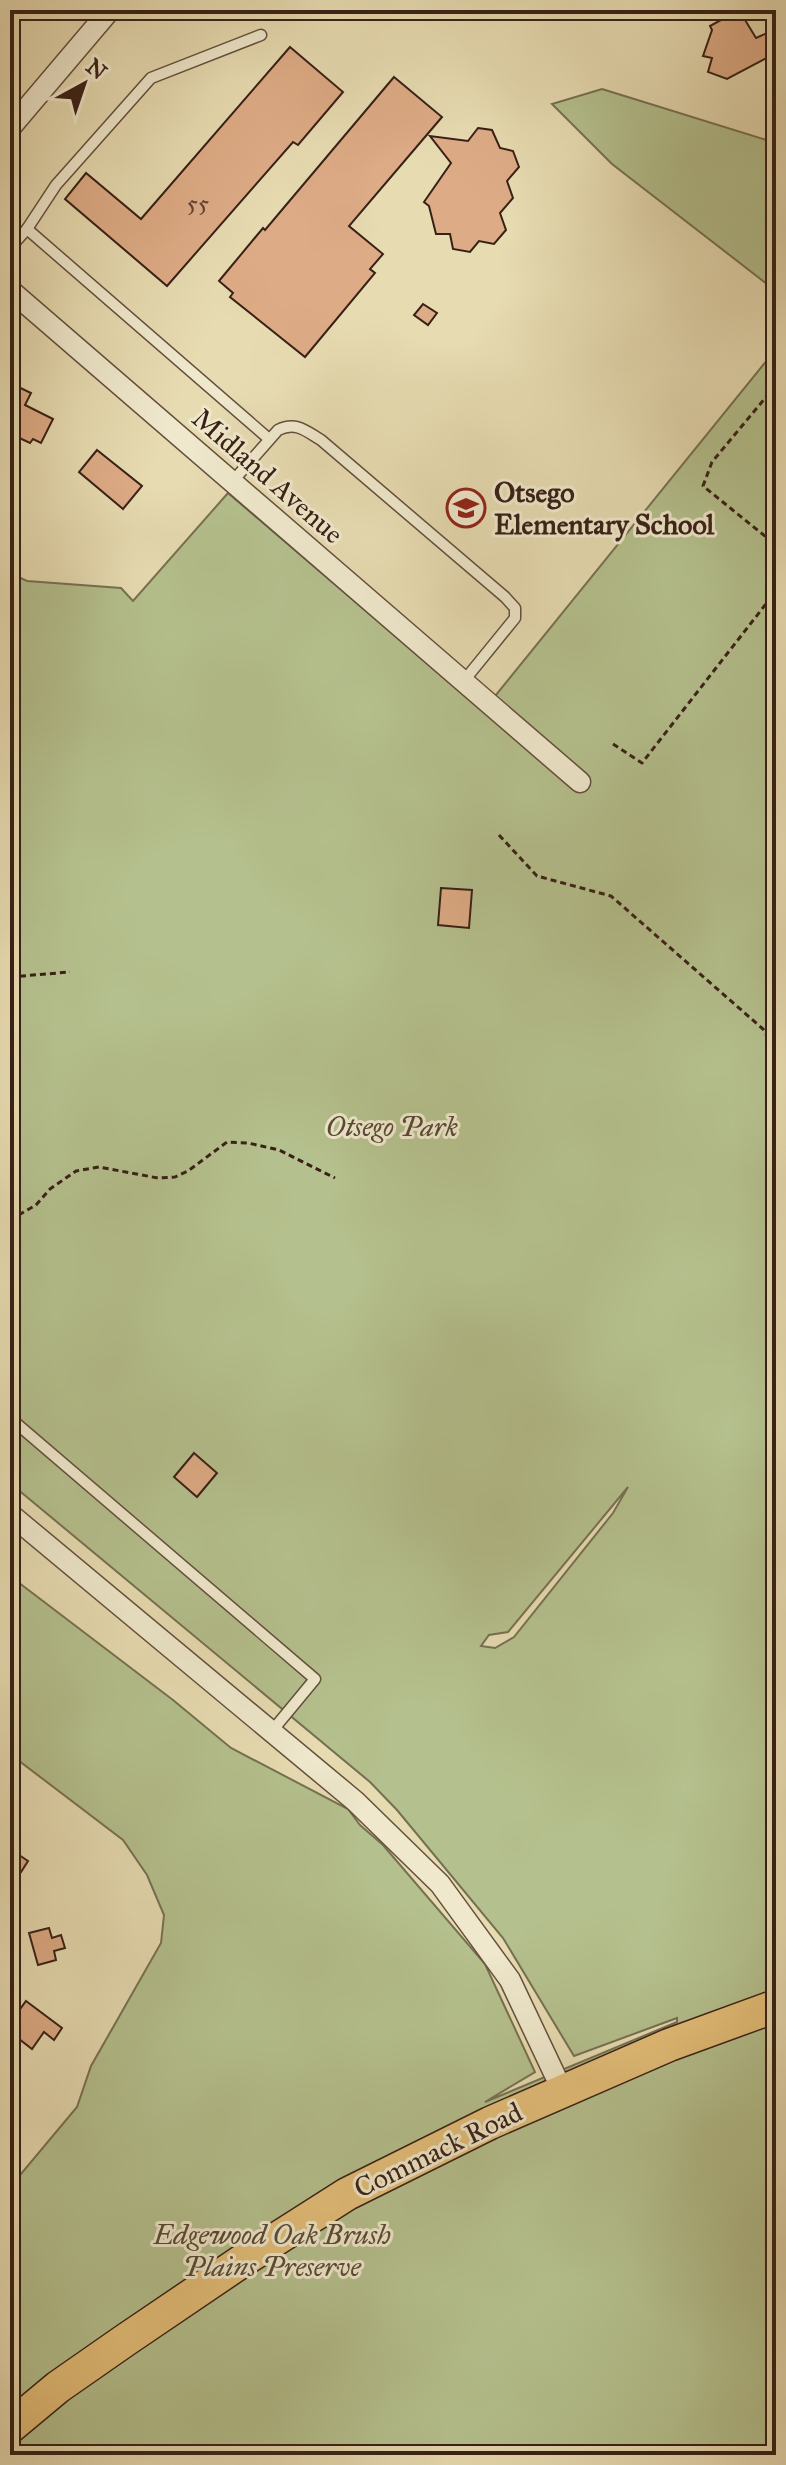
<svg xmlns="http://www.w3.org/2000/svg" width="786" height="2465" font-family="'IM FELL Great Primer',serif">
<rect width="100%" height="100%" fill="#e7dbb1"/>
<filter id="stains"><feTurbulence type="fractalNoise" baseFrequency=".0025" numOctaves="4"/><feColorMatrix values="0 0 0 0 .2 0 0 0 0 .09 0 0 0 0 .02 0 0 0 .5 -.17"/></filter>
<radialGradient id="worn" r=".72"><stop offset=".6" stop-color="#630" stop-opacity="0"/><stop offset="1" stop-color="#630" stop-opacity=".3"/></radialGradient>
<g fill="#b4c08d" stroke="#767052" stroke-width="2" fill-rule="evenodd">
<path d="M602 89 776 143V291L612 164 552 104Z"/>
<path d="M776 349V2455H10V2187L77 2107 91 2066 161 1943 164 1915 147 1875 123 1840 10 1754V1576L173 1700 231 1748 348 1809 360 1825 383 1845 485 1964 535 2072 485 2102 677 2022V2018L574 2056 503 1938 397 1810 370 1782 10 1483V573L27 581 121 588 133 601 228 493 483 711ZM628 1487 613 1513 514 1637 495 1648 481 1646 489 1635 508 1632Z"/>
</g>
<g fill="#ddab85" stroke="#382016" stroke-width="2">
<path d="M739 10 756 38 767 33 776 53 727 79 708 72 712 58 703 56 712 30 710 26Z"/>
<path d="M290 47 343 92 298 145 293 142 167 286 65 199 86 173 141 219Z"/>
<path d="M394 77 442 117 349 226 383 254 370 269 375 273 305 357 230 297 233 293 219 281 263 228 265 230Z"/>
<path d="M478 128 492 130 500 148 513 151 519 167 507 181 513 198 500 213 506 230 494 244 479 241 470 252 453 249 450 234H436L429 206 424 202 451 163 430 136 468 141Z"/>
<path d="M423 304 437 313 428 325 414 315Z"/>
<path d="M10 383 31 393 25 405 53 419 41 443 33 439 30 443 11 434 10 437Z"/>
<path d="M97 450 142 486 123 509 79 472Z"/>
<path d="M441 888 472 890 469 928 438 925Z"/>
<path d="M194 1453 217 1473 197 1497 174 1477Z"/>
<path d="M10 1849 28 1861 21 1872 10 1865Z"/>
<path d="M49 1928 52 1938 61 1935 65 1948 54 1951 56 1960 38 1965 29 1933Z"/>
<path d="M26 2001 62 2028 54 2040 44 2032 32 2049 10 2032V2023Z"/>
</g>
<g fill="none" stroke-linecap="round" stroke-linejoin="round">
<g stroke="#644f3d" stroke-width="13">
<g id="service">
<path d="M27 229 269 439"/>
<path d="M10 248 27 229 56 185 151 78 261 35"/>
<path d="M232 482 278 430C296 421 306 431 321 440L505 597 515 608V618L463 682"/>
<path d="M10 1418 315 1679 272 1731"/>
</g>
</g>
<g stroke="#644f3d" stroke-width="23">
<g id="minor">
<path d="M10 128 110 10"/>
<path d="M10 290 580 782"/>
<path d="M10 1514 355 1801 440 1884 510 1980 563 2092"/>
</g>
</g>
<g stroke="#382016" stroke-width="35">
<path id="primary" d="M10 2427 58 2387 124 2341 242 2261 347 2194 490 2123 669 2045 776 2006"/>
</g>
<g stroke="#382016" stroke-width="3" stroke-dasharray="6 4" stroke-linecap="butt">
<path d="M776 385 712 462 703 486 776 545"/>
<path d="M613 744 642 763 776 591"/>
<path d="M499 835 537 876 611 896 763 1029 776 1052"/>
<path d="M10 977 70 972"/>
<path d="M10 1220 36 1205 50 1189 76 1171 99 1167 158 1178 175 1177 188 1171 227 1142 248 1143 279 1150 335 1178"/>
</g>
<use href="#service" stroke="#efe8cc" stroke-width="10"/>
<use href="#minor" stroke="#efe8cc" stroke-width="20"/>
<use href="#primary" stroke="#e4be78" stroke-width="32"/>
</g>
<defs>
<g id="school-ring" transform="scale(2)"><circle r="9.5" fill="#efe8cc" stroke="#8f2418" stroke-width="1.5"/><path d="M0-5L7-2L0 1L-7-2ZM-4 1L0 2.5L4 1V4Q0 6-4 4Z" fill="#8f2418"/></g>
</defs>
<g fill-rule="evenodd">
<use href="#school-ring" x="466" y="508"/>
</g>
<g text-anchor="middle" dominant-baseline="central" stroke-width="6" stroke-linejoin="round" paint-order="stroke">
<g font-size="24" fill="#614332">
<text x="198" y="203">55</text>
</g>
<g font-size="28" fill="#382016" stroke="#efe8cc">
<text transform="translate(268 476) rotate(41)">Midland Avenue</text>
<text transform="translate(438 2150) rotate(-26)">Commack Road</text>
</g>
<g font-size="28" font-weight="bold" fill="#382016" stroke="#efe8cc" text-anchor="start">
<text x="494" y="492">Otsego<tspan x="494" dy="32">Elementary School</tspan></text>
</g>
<g font-size="28" font-style="italic" fill="#574834" stroke="#efe8cc">
<text x="392" y="1126">Otsego Park</text>
<text x="272" y="2234">Edgewood Oak Brush<tspan x="272" dy="32">Plains Preserve</tspan></text>
</g>
</g>
<rect width="786" height="2465" fill="none" stroke="#e7dbb1" stroke-width="40"/>
<rect x="12" y="12" width="762" height="2441" fill="none" stroke="#382016" stroke-width="4"/>
<rect x="20" y="20" width="746" height="2425" fill="none" stroke="#382016" stroke-width="2"/>
<g transform="translate(84 84) rotate(40)" stroke="#efe8cc" stroke-width="6" paint-order="stroke">
<path d="M0-6L14 30L0 20L-14 30Z" fill="#382016"/>
<text y="-12" font-size="22" font-weight="bold" text-anchor="middle" fill="#382016">N</text>
</g>
<rect width="100%" height="100%" filter="url(#stains)"/>
<rect width="100%" height="100%" fill="url(#worn)"/>
</svg>
